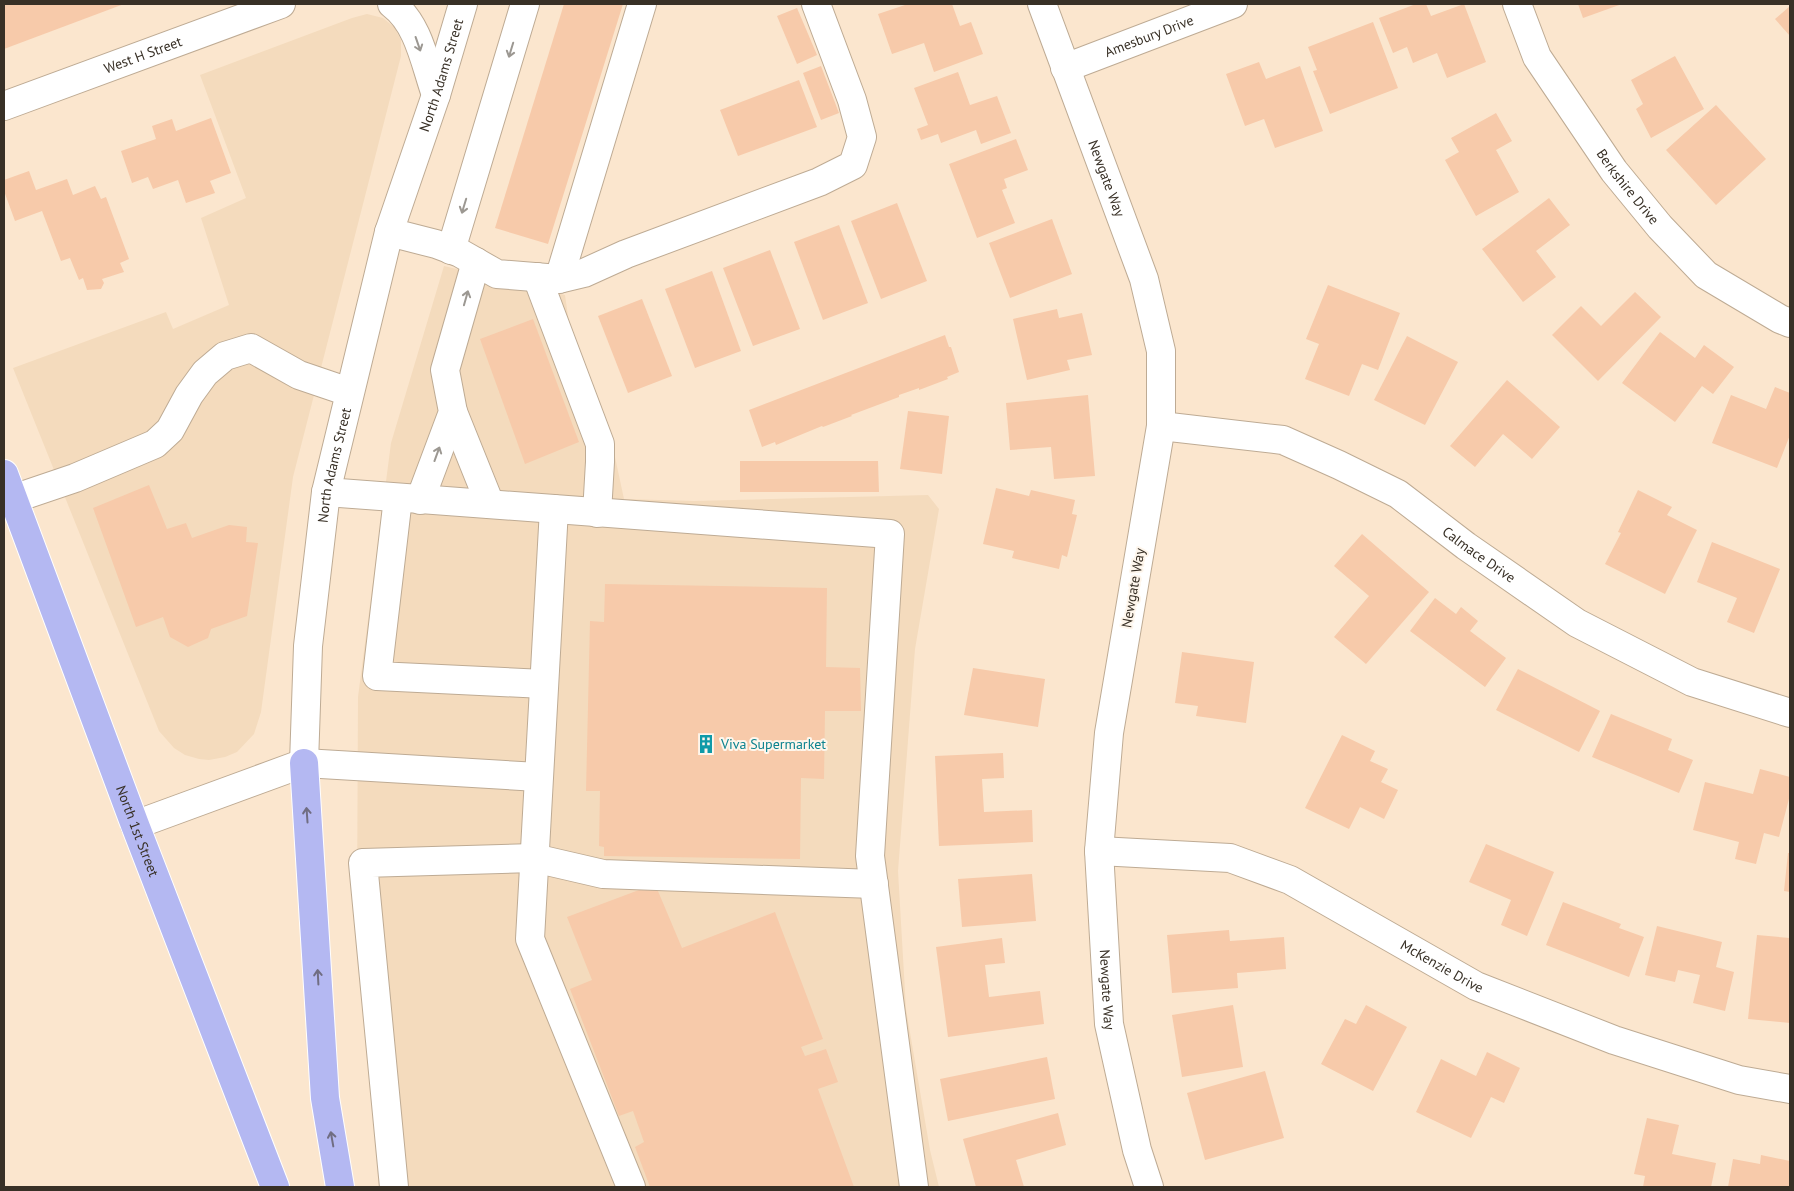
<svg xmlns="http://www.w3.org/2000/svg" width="1794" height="1191" font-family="'PT Sans',sans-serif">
<rect width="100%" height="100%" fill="#fbe6ce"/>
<g fill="#f4dbbd">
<path d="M367 14 383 18 394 27 401 40V56L293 477 261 712 254 734 237 752 225 757 209 760 199 759 185 755 174 748 159 731 13 368 166 312 173 329 229 305 201 218 246 198 200 75 352 18Z"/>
<path d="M444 266 565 295 571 337 612 443 624 499 694 501 928 495 939 509 915 649 898 871 906 1009 930 1150 939 1187H382L357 910 358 697 391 443Z"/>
</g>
<g fill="#f7caaa">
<path d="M4 4H124L4 49Z"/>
<path d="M564 4H623L548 244 495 228Z"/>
<path d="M908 4H952L960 26 971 22 983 54 934 72 924 43 892 54 878 14Z"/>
<path d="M1416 4H1426L1431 16 1464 4 1486 62 1447 78 1437 53 1413 63 1407 47 1393 53 1379 18Z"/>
<path d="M1578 4H1622L1583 18Z"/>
<path d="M1790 6V36L1775 19Z"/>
<path d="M797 8 817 55 797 64 777 16Z"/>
<path d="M1373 22 1398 88 1330 114 1313 71 1317 70 1308 47Z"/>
<path d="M1675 56 1704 109 1651 138 1636 109 1643 104 1631 80Z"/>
<path d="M1259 62 1266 79 1300 66 1323 131 1275 148 1264 119 1245 126 1226 74Z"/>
<path d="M821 66 839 113 821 120 803 73Z"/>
<path d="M958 72 970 105 997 96 1011 133 981 144 976 130 941 143 938 134 921 140 917 129 928 125 914 88Z"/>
<path d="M799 80 817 127 738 156 720 110Z"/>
<path d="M1716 105 1766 159 1716 205 1666 150Z"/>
<path d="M1496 113 1512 141 1496 150 1519 192 1476 216 1445 160 1459 152 1451 138Z"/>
<path d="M211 118 231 173 210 181 215 193 186 203 178 180 153 189 148 177 132 183 121 151 156 139 152 126 172 119 176 131Z"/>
<path d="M1016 139 1028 170 1004 179 1007 188 1002 190 1015 223 977 238 949 164Z"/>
<path d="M29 171 36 190 67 179 73 195 95 186 101 199 106 197 129 259 120 263 124 272 102 279 104 283 101 289 87 290 83 278 79 280 70 258 61 261 42 211 15 221 4 191V180Z"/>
<path d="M1549 198 1570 225 1536 251 1556 277 1523 302 1482 249Z"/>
<path d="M897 203 927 281 881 299 851 221Z"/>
<path d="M1052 219 1072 274 1010 298 989 243Z"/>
<path d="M839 225 868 303 823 320 794 242Z"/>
<path d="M770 250 800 329 753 346 723 268Z"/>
<path d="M712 271 741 351 695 368 665 289Z"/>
<path d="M1328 285 1400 313 1378 370 1362 364 1349 396 1305 379 1319 344 1306 339Z"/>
<path d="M1635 292 1661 317 1598 381 1552 335 1581 306 1601 326Z"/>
<path d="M642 299 672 376 628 393 598 316Z"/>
<path d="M1057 309 1059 318 1082 313 1092 355 1067 360 1070 370 1027 380 1013 319Z"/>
<path d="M533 319 579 442 525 464 480 339Z"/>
<path d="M1660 332 1695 358 1704 345 1734 367 1713 394 1702 386 1675 422 1622 383Z"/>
<path d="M945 335 949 347H951L959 372 947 377 948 379 919 390V388L899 395V397L851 415 852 416 823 427 822 426 776 445 775 442 762 447 749 410Z"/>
<path d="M1407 336 1458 362 1425 425 1374 400Z"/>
<path d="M1507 380 1560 427 1532 459 1503 434 1475 467 1450 446Z"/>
<path d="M1775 387 1790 393V435L1777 468 1712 443 1731 395 1766 409Z"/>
<path d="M1088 395 1095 476 1054 479 1051 447 1010 450 1006 403Z"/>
<path d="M908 411 949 416 942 474 900 469Z"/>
<path d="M740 461H878L879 492H740Z"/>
<path d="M149 485 167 529 186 523 192 538 229 525 247 527 246 542 258 543 247 616 211 629 208 638 188 647 170 637 163 617 136 627 93 508Z"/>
<path d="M996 488 1029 496 1031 490 1075 500 1072 514 1077 515 1067 557 1062 555 1059 569 1012 558 1014 551 983 544Z"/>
<path d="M1638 490 1672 507 1667 515 1697 530 1665 594 1605 564 1621 533 1618 532Z"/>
<path d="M1362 534 1429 592 1366 664 1334 637 1369 596 1334 566Z"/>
<path d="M1712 542 1780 569 1754 633 1727 622 1737 598 1697 582Z"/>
<path d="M605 584 827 588 826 667 860 668 861 711H825L824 779 801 778 800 859 604 856V847L599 846 600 791H586L590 621 604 622Z"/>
<path d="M1435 598 1456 614 1461 607 1478 621 1470 631 1506 658 1485 687 1410 631Z"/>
<path d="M1182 652 1254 662 1246 723 1196 716 1198 706 1175 703Z"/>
<path d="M973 668 1045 679 1038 727 964 715Z"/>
<path d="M1518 669 1600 711 1579 752 1496 710Z"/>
<path d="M1611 714 1672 739 1668 750 1693 760 1679 793 1592 757Z"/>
<path d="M1342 735 1375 751 1370 761 1388 769 1381 782 1398 790 1384 819 1360 807 1349 829 1305 808Z"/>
<path d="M1003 753 1004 778 982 779 984 812 1032 810 1033 842 939 846 935 756Z"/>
<path d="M1760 769 1790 777V795L1779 837 1764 833 1756 864 1735 859 1739 842 1693 830 1705 782 1753 794Z"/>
<path d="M1486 844 1554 872 1527 936 1501 925 1511 900 1469 882Z"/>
<path d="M1788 853H1790V892L1784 891Z"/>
<path d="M1032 874 1036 921 962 927 958 879Z"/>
<path d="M655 884 682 948 775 912 823 1039 801 1047 805 1056 826 1049 838 1082 818 1089 854 1187H650L635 1147 644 1142 633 1111 619 1116 570 989 592 980 567 917Z"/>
<path d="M1563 902 1621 924 1619 928 1644 937 1629 977 1546 945Z"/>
<path d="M1657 926 1722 942 1716 967 1734 972 1725 1011 1693 1003 1700 975 1678 970 1675 982 1645 975Z"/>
<path d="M1229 930 1230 941 1284 937 1286 969 1237 973 1238 988 1172 993 1167 935Z"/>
<path d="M1757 935 1790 938V1023L1748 1019Z"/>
<path d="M1002 938 1005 963 985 965 989 997 1040 991 1044 1024 948 1037 936 947Z"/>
<path d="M1233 1005 1243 1067 1182 1077 1172 1015Z"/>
<path d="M1366 1005 1407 1027 1373 1091 1321 1064 1345 1019 1356 1024Z"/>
<path d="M1487 1052 1520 1068 1504 1103 1491 1097 1471 1138 1416 1112 1441 1059 1476 1076Z"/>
<path d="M1047 1057 1055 1099 948 1121 940 1079Z"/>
<path d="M1265 1071 1284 1138 1205 1160 1187 1093Z"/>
<path d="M1058 1113 1066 1145 1016 1160 1024 1187H976L963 1139Z"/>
<path d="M1647 1118 1679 1125 1672 1154 1716 1163 1711 1187H1643L1645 1176 1634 1174Z"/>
<path d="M1761 1155 1790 1161V1187H1728L1733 1159 1760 1164Z"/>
</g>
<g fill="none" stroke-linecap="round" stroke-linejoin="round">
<g stroke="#beab94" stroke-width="30">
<g id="minor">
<path d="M392 4C419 24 425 64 436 95"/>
<path id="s1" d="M1042 4 1144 279 1161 351V426L1109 733 1099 851 1109 1024 1137 1150 1149 1187"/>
<path id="s2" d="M1517 4 1537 57 1614 171 1660 227 1706 275 1780 319 1790 323"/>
<path id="s3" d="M1065 68 1233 4"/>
<path id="s4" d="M4 106 281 4"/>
<path d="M389 232 436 244 460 253 497 274 559 279 584 273 626 254 819 182 853 165 862 137 852 100 816 4"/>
<path d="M451 250 525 4"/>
<path d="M537 277 600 444V462L597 513"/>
<path d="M559 279 642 4"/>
<path d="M453 412 490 504"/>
<path id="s5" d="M1161 426 1283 440 1339 465 1398 494 1466 546 1577 623 1692 682 1790 713"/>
<path d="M326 492 890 534 870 856 914 1187"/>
<path d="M398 498 377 676 544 684"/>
<path d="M13 499 75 478 155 444 170 430 189 395 205 373 225 356 251 348 299 375 349 392"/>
<path d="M420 500 453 412 445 370 476 262"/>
<path d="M554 509 530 939 631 1187"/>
<path id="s6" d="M304 763 308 646 326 492 389 232 436 95 463 4"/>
<path d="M135 825 304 763 538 777"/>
<path id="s7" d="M1099 851 1230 858 1290 880 1476 986 1614 1040 1739 1080 1790 1089"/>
<path d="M394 1187 363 863 534 858 603 874 874 884"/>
</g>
</g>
<g stroke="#fff" stroke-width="30">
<g id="major">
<path id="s8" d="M4 474 135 825 275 1187"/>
<path d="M304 763 325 1098 340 1187"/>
</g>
</g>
<use href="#minor" stroke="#fff" stroke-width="28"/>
<use href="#major" stroke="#b4b8f2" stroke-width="28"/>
</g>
<defs><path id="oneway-shaft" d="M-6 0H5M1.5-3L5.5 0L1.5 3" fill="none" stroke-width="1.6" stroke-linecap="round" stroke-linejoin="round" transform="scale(1.25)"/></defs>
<g stroke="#9c9892">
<use href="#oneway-shaft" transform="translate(418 44) rotate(71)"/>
<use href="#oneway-shaft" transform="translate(511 50) rotate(107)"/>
<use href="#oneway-shaft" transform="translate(464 206) rotate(107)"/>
<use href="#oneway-shaft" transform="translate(466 298) rotate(-74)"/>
<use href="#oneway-shaft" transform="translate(437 454) rotate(-70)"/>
</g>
<g stroke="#706d82">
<use href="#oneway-shaft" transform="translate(307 815) rotate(-94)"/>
<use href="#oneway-shaft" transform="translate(318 977) rotate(-93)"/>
<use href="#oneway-shaft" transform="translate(332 1139) rotate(-100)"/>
</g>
<defs>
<g id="building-bare" transform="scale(1.5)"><path d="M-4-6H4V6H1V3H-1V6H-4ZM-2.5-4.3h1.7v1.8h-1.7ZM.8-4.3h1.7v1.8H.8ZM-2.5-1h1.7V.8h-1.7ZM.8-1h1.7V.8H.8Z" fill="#0f9aa8" stroke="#fef6ec" stroke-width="2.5" paint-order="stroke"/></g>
</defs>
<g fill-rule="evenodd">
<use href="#building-bare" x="706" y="744"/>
</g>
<g text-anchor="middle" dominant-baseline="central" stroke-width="4" stroke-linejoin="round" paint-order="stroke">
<g font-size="14" fill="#383026" stroke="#fef6ec">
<text stroke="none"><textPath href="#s3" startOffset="90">Amesbury Drive</textPath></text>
<text stroke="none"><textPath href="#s4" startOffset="148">West H Street</textPath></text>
<text stroke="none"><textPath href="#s6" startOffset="705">North Adams Street</textPath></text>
<text stroke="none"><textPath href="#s1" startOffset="186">Newgate Way</textPath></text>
<text stroke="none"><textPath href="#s2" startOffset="215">Berkshire Drive</textPath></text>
<text stroke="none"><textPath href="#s6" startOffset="300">North Adams Street</textPath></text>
<text stroke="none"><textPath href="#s5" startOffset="351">Calmace Drive</textPath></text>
<text transform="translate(1133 588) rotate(-80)">Newgate Way</text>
<text stroke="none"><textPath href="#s8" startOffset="381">North 1st Street</textPath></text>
<text stroke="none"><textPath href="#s7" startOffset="370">McKenzie Drive</textPath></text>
<text stroke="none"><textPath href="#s1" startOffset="1011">Newgate Way</textPath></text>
</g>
<g font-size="14" fill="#0d838f" stroke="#fef6ec" text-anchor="start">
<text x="721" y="744">Viva Supermarket</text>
</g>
</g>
<rect width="1794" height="1191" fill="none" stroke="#383026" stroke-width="10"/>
</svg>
